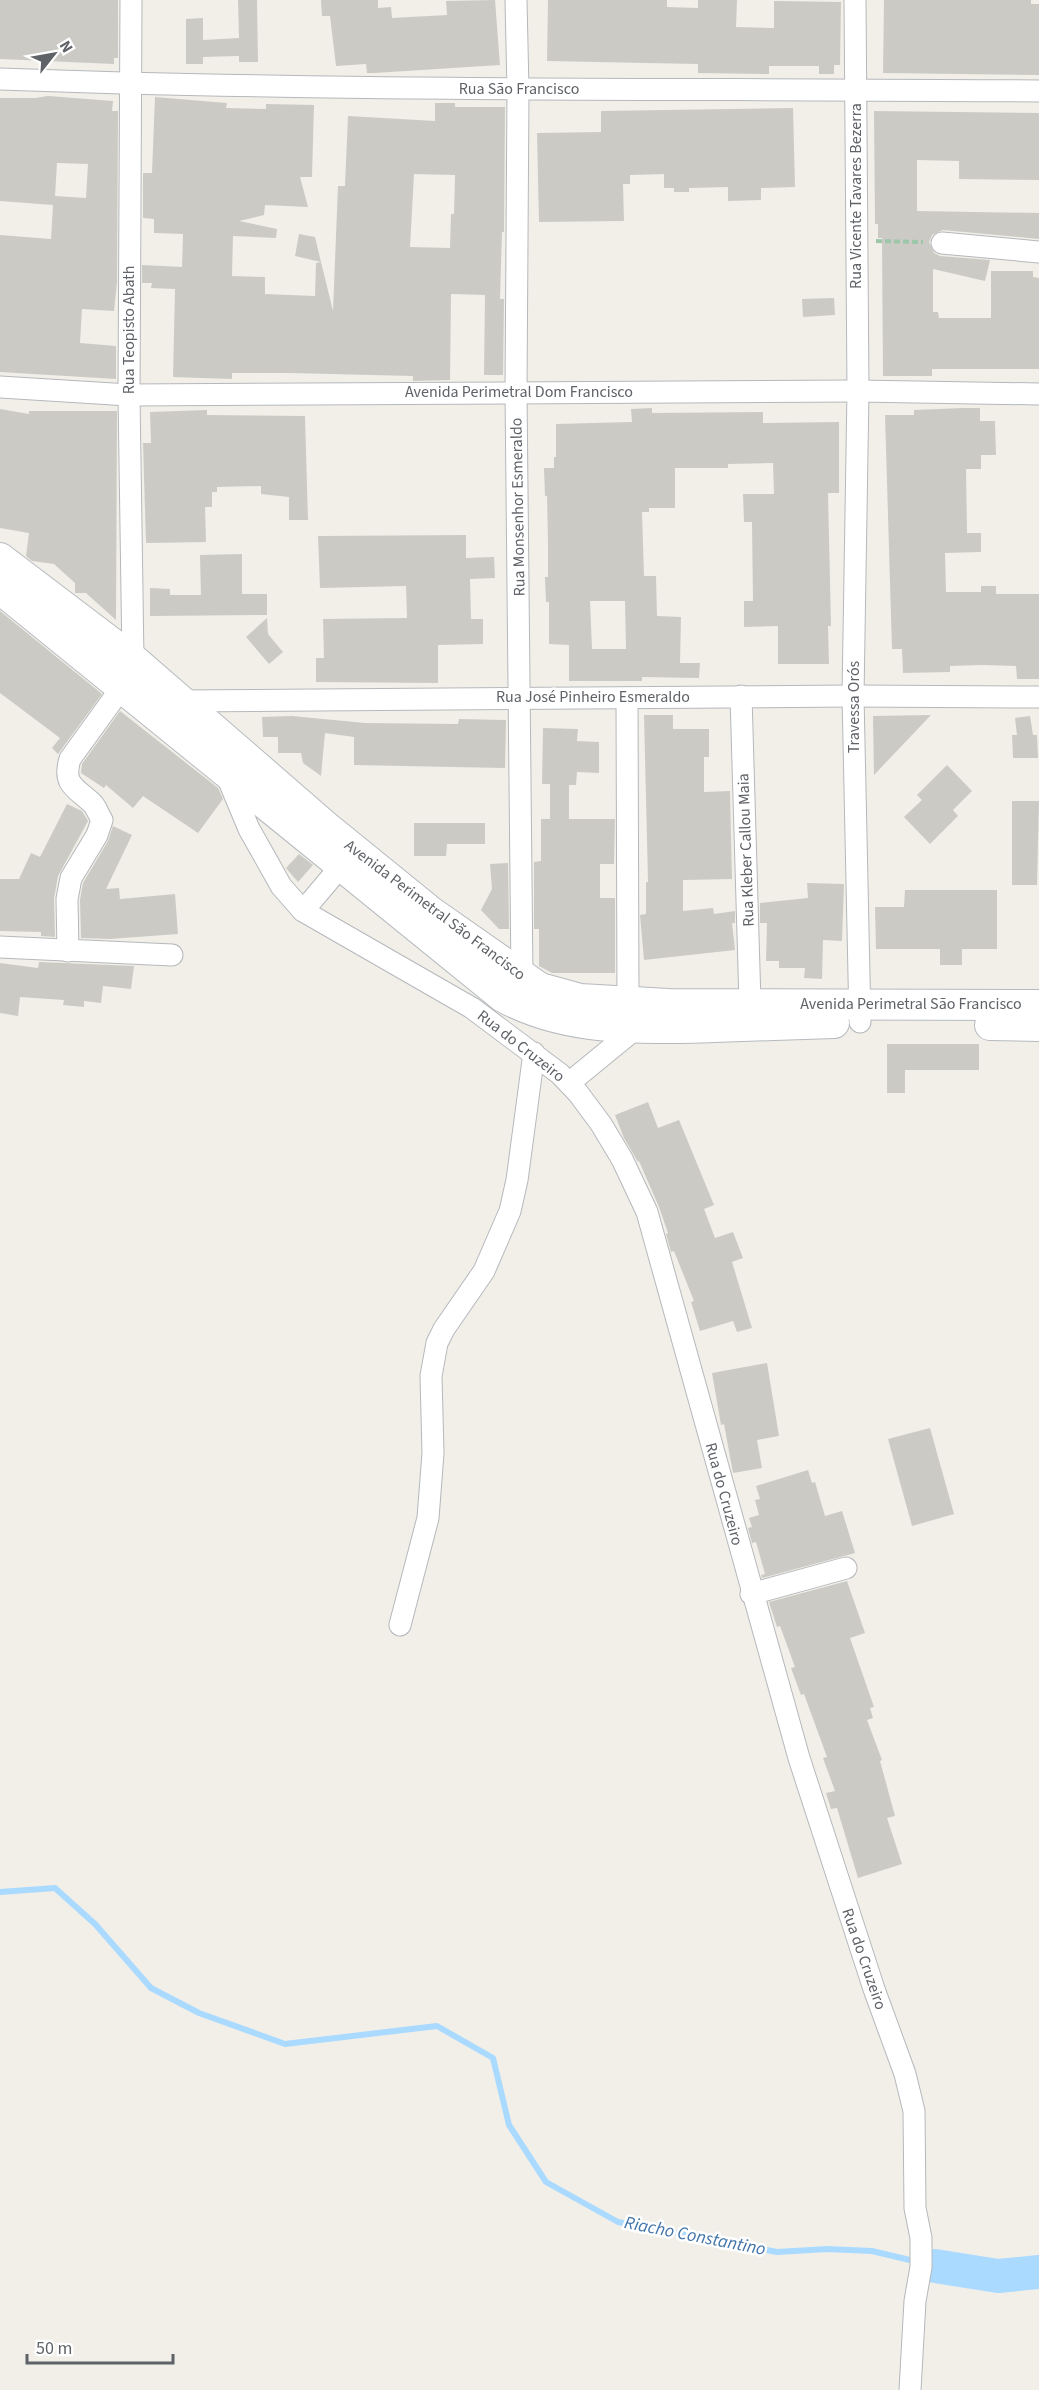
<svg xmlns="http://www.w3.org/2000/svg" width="1039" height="2390" font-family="'Source Sans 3',sans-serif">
<rect width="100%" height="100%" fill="#f1efe8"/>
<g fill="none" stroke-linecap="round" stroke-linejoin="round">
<path stroke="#aadaff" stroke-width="6" d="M0 1892 55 1888 95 1924 151 1988 199 2013 285 2044 437 2026 493 2058 509 2125 546 2182 618 2222 777 2252 827 2249 872 2251 935 2266"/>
<path stroke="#aadaff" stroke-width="34" d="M935 2266 998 2276 1039 2272"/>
</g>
<g fill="#cccac5" fill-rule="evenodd">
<path d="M0 0H118V58H114V64L0 59Z"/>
<path d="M238 0H257L258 62H239V56L203 57V64H186V19L203 18V40L239 38Z"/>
<path d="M321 0H378V8L391 7 392 18 447 15 446 1 495 0 500 65 374 73H367L366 64 336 66 330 16H322Z"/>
<path d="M548 0H667V7L698 8V0H737L736 27 774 28V1L841 2 840 65H834V74H819V66H769V74L698 73V64L547 61Z"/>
<path d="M884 0H1031V4H1039V75L883 73Z"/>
<path d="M48 96 113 101 112 111H118L117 282 114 311 82 309 80 343 116 346V379L0 372V235L51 239 53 205 0 201V98H35ZM57 163 88 164 86 198 55 196Z"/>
<path d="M155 97 227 103 226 108 266 109V104L314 105 312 177H300L308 207 265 205 264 215 239 221 277 229 276 238 233 236 232 276 265 277V294L315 296 316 263 321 262 333 311 338 186H345L348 116 435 121V103H455V107H505L504 232H502L500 299H504L503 375H484L485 295 451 294 450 380 413 381V376L290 373H232V379L173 377 175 289 151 288 152 283H142V265L182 267 183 234 154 233V219L143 218V173H152ZM414 174 455 175 454 214H451L450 248 410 247Z"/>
<path d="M793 108 795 187 761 188V200L728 201V187L689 188V192H674V188H664V174L630 175V184H623L624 221 539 222 537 133 601 132V111Z"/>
<path d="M874 111 1039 113V180L959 179V161L917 160V211L1039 213V239L943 230 932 235 929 242 934 253 940 256 990 260 985 281 933 269V312H938L939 318H991V271H1033V277L1039 278V369H932V376H883L882 238H878V224H875Z"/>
<path d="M299 234 315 237 321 262 295 256Z"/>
<path d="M834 298 835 315 803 317 802 299Z"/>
<path d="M652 408V413L763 412V423L839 422V493H828L831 626H828L829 664H778V626L744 627V601H753L752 522H744L743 494H774L773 463 728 464V468H675V508H649V512H642L644 576H656L657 616 681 617 680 663H700L699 678 642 677V681H569V645L549 644V602H546L545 577H548V542L547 496H545L544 468H554V457H556V424L632 422 631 409ZM590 601H625L626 649H592Z"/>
<path d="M963 408H980V421H995L996 455H981V469H966L967 533H981V552L945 553 946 592H981V586H996V594H1039V679H1017L1016 666 982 665 950 666V672L903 673 902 649H892L885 415H914V410Z"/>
<path d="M0 409 29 414V411H117L116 620 86 593H75V583L54 564 32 561 26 556 29 533 0 528Z"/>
<path d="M207 410V415L305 416 308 520H289V497L261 494V486L217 487V492H212V507H205L206 542 146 543 143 443H151L150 412Z"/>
<path d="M466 535V558L494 557 495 578 470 579 471 619H483V644L438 645V683L316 682V658H324L323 619 407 618 406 586 320 588 318 536Z"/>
<path d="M242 554V594H267V615L150 616V588L170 589V595H201L200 555Z"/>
<path d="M0 611 102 694 58 754 52 748 60 738 0 693Z"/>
<path d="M267 618 268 634 283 652 269 664 246 637Z"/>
<path d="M120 711 218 788 223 799 198 833 143 796 133 808 106 785 104 788 81 773 82 764Z"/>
<path d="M644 715H673V729H709V757H704V792L730 791 732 879 683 880V911L713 908 714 914 735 911V923H732L735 950 644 960 640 915 646 914V882H648Z"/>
<path d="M931 715 874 775 873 716Z"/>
<path d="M292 716 365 723 458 724 459 719 506 720 505 768 354 765V737L325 733 321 776 303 763 301 753H278V737H263L262 717Z"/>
<path d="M1030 716 1033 735H1037L1038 758H1013L1012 735H1017L1015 718Z"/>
<path d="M543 728 578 729 577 741 599 742V773L577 772 576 785H569V819H615L614 864H600V898H615V973H552L539 966V929H534V862L541 861V819H550V784H542Z"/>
<path d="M947 765 972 791 953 810 958 816 930 844 904 817 922 800 917 795Z"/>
<path d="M1012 801H1039L1037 885H1012Z"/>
<path d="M67 804 82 811 88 821 58 876 54 899 55 937 41 936V932L0 931V879H19L31 853 40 857Z"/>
<path d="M414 823H485V844H447L446 856H414Z"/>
<path d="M113 826 132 835 106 889 119 888 120 899 175 894 178 934 110 939 81 938 80 900 83 883 108 841Z"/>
<path d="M299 854 313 865 298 882 286 868Z"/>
<path d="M508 863 509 929H499L481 910 492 889 490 864Z"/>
<path d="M807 883 844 884 842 941 823 940 822 979 804 978 805 968H779V961H766L767 923H760V903L808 898Z"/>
<path d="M905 890H997V949H962V965H940V949H876L875 907H904Z"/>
<path d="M39 962 134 966 131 989 103 986 101 1003 84 1001V1007L63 1005 64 1000 20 997 18 1016 0 1013V963L38 968Z"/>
<path d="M887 1044H979V1070H905V1093H887Z"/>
<path d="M648 1102 658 1128 679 1120 714 1205 704 1209 715 1238 733 1232 743 1258 732 1262 752 1328 737 1332 733 1321 700 1331 691 1302 694 1301 674 1251 671 1252 666 1234 668 1233 659 1207 639 1161 638 1162 624 1138 615 1115Z"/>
<path d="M767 1363 779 1436 757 1440 762 1468 733 1473 724 1424 721 1425 712 1373Z"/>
<path d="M930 1428 954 1514 912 1526 888 1439Z"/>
<path d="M808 1470 812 1483 815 1482 825 1516 842 1511 855 1553 762 1578 761 1575 765 1574 756 1542 752 1543 748 1528 752 1527 749 1518 759 1515 755 1500 760 1499 756 1486Z"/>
<path d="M847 1581 865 1633 850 1638 874 1707 870 1708 873 1718 867 1720 882 1760 880 1761 895 1816 887 1818 902 1864 858 1878 837 1808 831 1809 826 1793 835 1791 823 1758 827 1757 804 1694 801 1695 791 1668 795 1667 780 1626 777 1627 769 1602Z"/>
</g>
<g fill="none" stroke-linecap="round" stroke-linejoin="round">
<g stroke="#b5b8bc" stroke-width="23">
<g id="street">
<path d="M131 0 129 395 133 659"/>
<path d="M516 0 518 90 516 392 522 977"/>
<path d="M855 0 858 391 853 696 860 1022"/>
<path d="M0 79C346 92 693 88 1039 91"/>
<path d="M942 243 1039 252"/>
<path d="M0 387 129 395 858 391 1039 394"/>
<path d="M741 696 750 1003"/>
<path d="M627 698 628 1001"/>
<path d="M176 701 853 696 1039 697"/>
<path d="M226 774 249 829 271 868 281 886 303 911 472 1008 560 1074 578 1093 601 1124 622 1159 647 1212 799 1758 874 1989 905 2074 914 2111 915 2208 921 2238V2267L915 2301 910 2390"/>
<path d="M303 911 341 866"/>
<path d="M0 947 172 955"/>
<path d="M68 951 67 899 71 878 97 835 102 820C98 814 97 808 92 803 76 788 62 785 70 759L122 687"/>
<path d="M569 1083 635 1029"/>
<path d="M751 1594 846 1568"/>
<path d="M400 1625 428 1518 433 1453 431 1376 437 1343 444 1329 484 1271 510 1211 517 1180 534 1053"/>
</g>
</g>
<g stroke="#b6babf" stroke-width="32">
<g id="secondary">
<path d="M0 558 133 659 329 829 430 911 540 988 580 999 668 1004 1039 1005"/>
<path d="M0 589 503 997C567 1032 643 1029 714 1027 754 1026 794 1024 834 1023"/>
<path d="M990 1025 1039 1026"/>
</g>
</g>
<path stroke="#9cc7a9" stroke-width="4" stroke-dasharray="6 3" stroke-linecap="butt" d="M876 241 923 242"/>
<use href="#street" stroke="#fff" stroke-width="21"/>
<use href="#secondary" stroke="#fff" stroke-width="30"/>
</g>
<g text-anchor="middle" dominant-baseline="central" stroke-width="5" stroke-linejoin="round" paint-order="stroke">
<g font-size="16" fill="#5f6368" stroke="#fff">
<text x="519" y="89">Rua São Francisco</text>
<text transform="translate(856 196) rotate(-90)">Rua Vicente Tavares Bezerra</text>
<text transform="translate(129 330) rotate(-90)">Rua Teopisto Abath</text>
<text x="519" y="392">Avenida Perimetral Dom Francisco</text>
<text transform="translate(518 507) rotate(-91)">Rua Monsenhor Esmeraldo</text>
<text x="593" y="697">Rua José Pinheiro Esmeraldo</text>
<text transform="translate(854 707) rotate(-90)">Travessa Orós</text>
<text transform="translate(746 850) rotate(-92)">Rua Kleber Callou Maia</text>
<text transform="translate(435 910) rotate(37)">Avenida Perimetral São Francisco</text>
<text x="911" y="1004">Avenida Perimetral São Francisco</text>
<text transform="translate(521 1046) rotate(38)">Rua do Cruzeiro</text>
<text transform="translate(724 1494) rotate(75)">Rua do Cruzeiro</text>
<text transform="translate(864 1959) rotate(71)">Rua do Cruzeiro</text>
</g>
<g font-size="18" font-style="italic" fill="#4174aa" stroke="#fff">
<text transform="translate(695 2236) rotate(11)">Riacho Constantino</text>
</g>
</g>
<g transform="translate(54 54) rotate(59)" stroke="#ffffff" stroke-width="4.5" paint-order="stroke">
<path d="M0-4.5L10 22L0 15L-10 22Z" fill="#5f6368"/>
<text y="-9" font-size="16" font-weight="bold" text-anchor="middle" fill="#5f6368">N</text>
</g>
<path d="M27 2354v9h146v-9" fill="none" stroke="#5f6368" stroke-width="3"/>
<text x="36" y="2354" font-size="18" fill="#5f6368" stroke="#ffffff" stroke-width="4.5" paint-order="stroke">50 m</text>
</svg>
